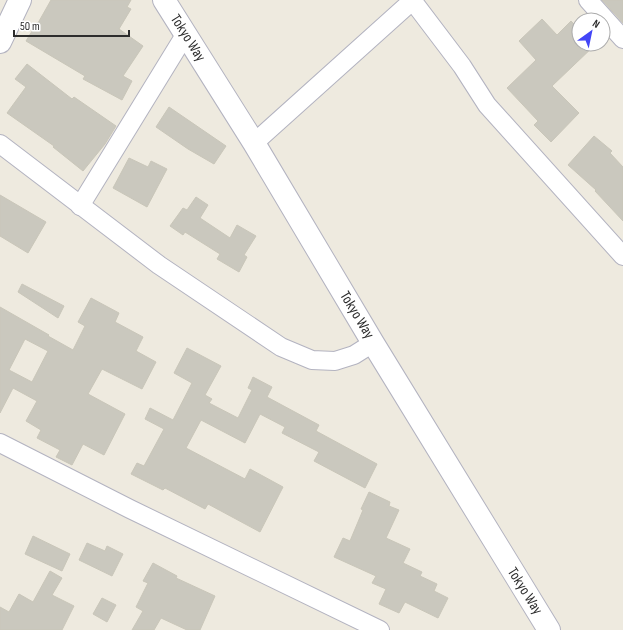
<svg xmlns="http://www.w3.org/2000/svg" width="623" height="630" font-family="'Sofia Sans Condensed',sans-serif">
<rect width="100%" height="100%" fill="#eeeadf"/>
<g fill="#cac8be" stroke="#c9c6b9" fill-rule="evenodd">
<path d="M51 0H131L127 7 131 9 119 29 143 46 123 76 132 81 122 100 83 79 85 76 26 41 37 23H38Z"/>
<path d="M602 0H623V23Z"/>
<path d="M542 19 557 35 571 21 579 29V44H596L552 86 579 113 551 142 534 125 538 121 507 88 536 60 519 41Z"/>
<path d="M27 64 72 99 74 97 116 126 105 144 83 171 53 147 54 146 7 113 26 87 15 79Z"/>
<path d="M169 107 226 146 214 164 188 149 156 127Z"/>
<path d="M594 136 612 151 610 153 623 167V221L595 191 596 190 568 165Z"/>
<path d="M129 158 148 167 151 161 167 169 147 207 113 188Z"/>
<path d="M0 195 46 222 28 253 0 236Z"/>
<path d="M196 197 208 205 200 218 230 238 237 225 256 236 244 255 247 257 239 272 217 259 220 254 185 232 183 235 170 226 183 208 187 210Z"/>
<path d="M22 284 64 306 58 318 18 292Z"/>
<path d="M91 298 119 313 115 322 143 337 136 351 156 362 142 389 102 369 88 394 125 414 104 455 83 444 72 465 56 457 60 450 37 438 41 430 26 421 37 401 13 388 0 413V307L49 335 48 336 73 350 85 326 78 322ZM25 339 48 351 32 382 9 370Z"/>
<path d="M187 348 221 366 205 395 212 399 209 403 238 418 252 390 248 388 253 377 272 387 267 397 319 425 316 431 377 464 365 488 314 461 319 452 282 433 285 427 260 414 245 443 201 420 186 448 245 479 250 469 283 487 260 532 208 504 205 509 165 488 163 490 131 474 137 463 144 466 164 429 145 419 150 408 173 420 192 383 174 373Z"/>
<path d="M369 492 390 502 389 506 399 510 386 538 410 549 403 563 422 572 420 576 437 584 434 591 448 598 438 618 405 602 399 613 379 604 386 589 372 583 376 576 334 557 343 538 350 541 363 510 361 509Z"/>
<path d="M33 536 70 554 62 571 25 554Z"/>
<path d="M87 543 105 551 107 546 123 554 112 576 79 560Z"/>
<path d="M153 563 177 576 176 578 215 596 200 630H187L161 618 154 630H132L143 611 136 607 148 583 143 581Z"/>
<path d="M50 571 62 578 52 595 74 606 62 630H0V607L9 612 19 594 33 602Z"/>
<path d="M102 598 116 605 107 622 93 614Z"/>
</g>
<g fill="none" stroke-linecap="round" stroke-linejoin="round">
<g stroke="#b3b3c0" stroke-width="20">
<g id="street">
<path d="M412 0 462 66 487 105 623 256"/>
<path d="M588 0 623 39"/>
<path d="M254 143 412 1"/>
<path d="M0 144 159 265 281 347 312 360 335 361 354 355 373 343"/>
<path d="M80 206 185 35"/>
<path d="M0 443 130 509 380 630"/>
</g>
</g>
<g stroke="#b3b3c0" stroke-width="24">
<g id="secondary">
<path d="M164 0 254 143 373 343 549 630"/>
<path d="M0 42 20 0"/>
</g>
</g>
<use href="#street" stroke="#fff" stroke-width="18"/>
<use href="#secondary" stroke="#fff" stroke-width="22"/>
</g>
<g text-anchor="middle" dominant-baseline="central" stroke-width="3.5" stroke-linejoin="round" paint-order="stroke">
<g font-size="15" fill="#2d2d2d" stroke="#fff">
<text transform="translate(188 38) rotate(58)">Tokyo Way</text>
<text transform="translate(357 315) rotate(59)">Tokyo Way</text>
<text transform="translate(525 591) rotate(58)">Tokyo Way</text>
</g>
</g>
<g transform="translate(591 32) rotate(33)"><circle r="19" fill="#ffffff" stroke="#ababab"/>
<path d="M0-3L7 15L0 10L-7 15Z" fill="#4346f7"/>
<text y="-6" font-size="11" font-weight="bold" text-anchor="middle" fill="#2d2d2d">N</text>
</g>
<path d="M14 30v6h115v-6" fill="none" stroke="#2d2d2d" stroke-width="2"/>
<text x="20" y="30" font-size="12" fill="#2d2d2d" stroke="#ffffff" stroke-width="3" paint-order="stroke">50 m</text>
</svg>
